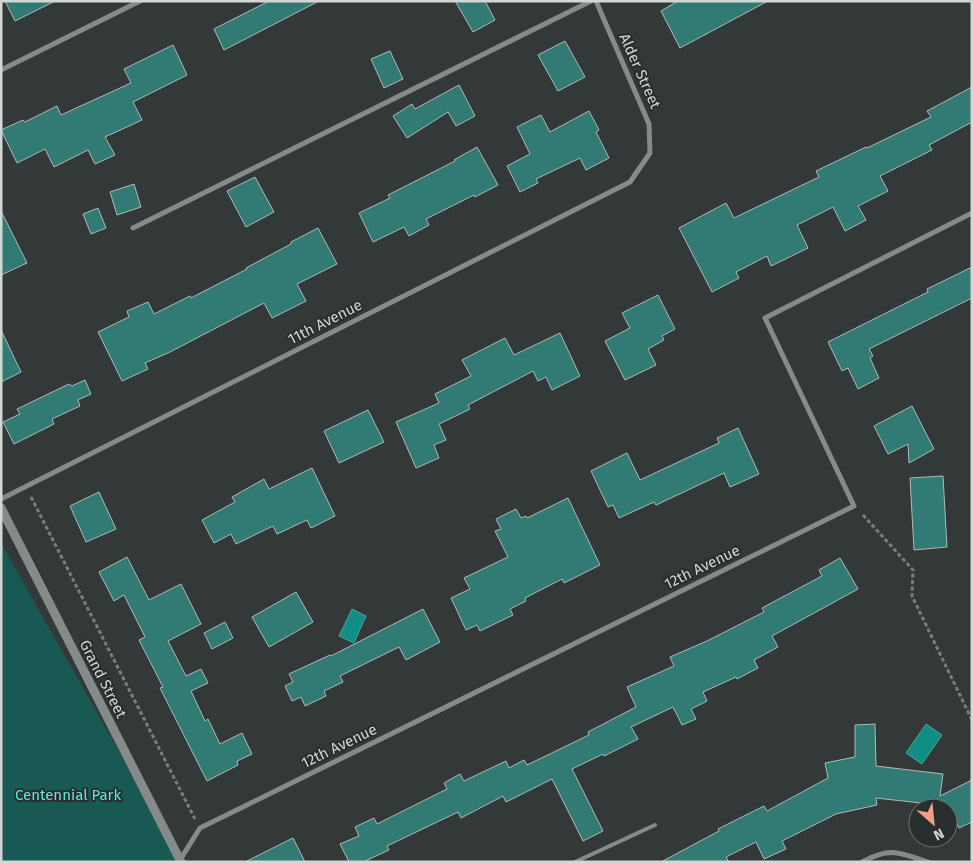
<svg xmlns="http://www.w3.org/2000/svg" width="973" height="863" font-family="'Fira Sans',sans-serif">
<rect width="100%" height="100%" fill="#333938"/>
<path fill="#195954" d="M1 543 169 840 181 862H1Z"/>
<g fill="#128d84" stroke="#4ca39c">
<path d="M352 609 366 616 354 643 339 636Z"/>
<path d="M926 724 942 735 922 764 906 753Z"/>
</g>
<g fill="#317b74" stroke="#b1b9b8">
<path d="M5 1H55L15 21Z"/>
<path d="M269 1H319L224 50 214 29Z"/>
<path d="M455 1H485L495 20 473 32Z"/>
<path d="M678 1H768L680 48 661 11Z"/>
<path d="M565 41 585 77 558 91 538 55Z"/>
<path d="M173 45 187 75 133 102 142 120 105 137 115 155 95 164 88 150 54 167 45 149 17 163 1 130 23 120 25 122 57 106 61 115 131 83 124 69Z"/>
<path d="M390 51 403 79 384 88 371 59Z"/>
<path d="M459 85 475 116 456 126 448 112 407 138 393 116 412 104 415 109Z"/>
<path d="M972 87V122L929 145 932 150 880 176 888 191 858 206 866 220 845 231 833 207 797 225 808 248 771 266 767 256 736 272 739 278 712 292 679 228 726 203 734 218 819 177 816 171 866 147 867 148 931 117 927 111Z"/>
<path d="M589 111 599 130 596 132 609 158 586 170 580 158 536 179 538 183 520 192 507 166 530 154 517 127 541 115 550 132Z"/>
<path d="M477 147 498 185 475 197 474 195 426 219 429 225 409 236 404 227 373 242 359 213 390 198 388 195 455 161 454 160Z"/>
<path d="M255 177 274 212 246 227 227 191Z"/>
<path d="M134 184 141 207 117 215 110 192Z"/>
<path d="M98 208 106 228 91 234 83 214Z"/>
<path d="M1 211 27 263 1 275Z"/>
<path d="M318 228 337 264 297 284 306 301 272 318 264 303 170 352 145 363 148 369 122 381 98 332 129 317 127 311 148 302 154 314 190 296 191 298 247 269 246 268 291 244V242Z"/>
<path d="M972 267V298L869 349 873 356 870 358 879 378 858 389 848 368 842 371 828 342 928 292 927 289Z"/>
<path d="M658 295 675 329 662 336 664 340 648 349 656 365 625 380 605 341 630 328 622 313Z"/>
<path d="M1 330 21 372 1 382Z"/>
<path d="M560 333 580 376 552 390 546 377 538 381 533 371 468 405 470 409 439 424 446 440 434 445 439 458 416 468 396 422 439 403 435 394 471 376 462 360 505 338 514 355Z"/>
<path d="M85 380 91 394 78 400 80 406 52 419 54 424 14 444 3 422 20 414 17 409 69 384 72 386Z"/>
<path d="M912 406 934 449 909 463 908 444 888 454 874 426Z"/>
<path d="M368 410 384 442 339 463 324 431Z"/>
<path d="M738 428 759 474 730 487 724 473 656 505 654 502 619 518 613 505 608 507 591 471 627 453 640 480 719 443 717 438Z"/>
<path d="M312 468 335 516 311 528 307 520 277 534 273 526 236 544 231 534 214 543 202 520 235 502 232 497 264 479 269 489Z"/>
<path d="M943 476 947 547 914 550 910 478Z"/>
<path d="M99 492 116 529 86 542 70 506Z"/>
<path d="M568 498 600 565 564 583 562 579 525 598 526 601 510 609 513 615 480 631 477 625 466 630 451 598 470 589 464 578 508 557 495 531 501 529 496 519 516 509 521 518 526 516 527 518Z"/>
<path d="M127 557 149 600 181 584 201 624 168 641 186 676 201 669 208 683 191 691 205 721 208 719 220 744 242 733 252 754 237 761 238 765 207 781 160 688 163 687 139 640 145 637 124 595 114 601 99 572Z"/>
<path d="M840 558 858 589 772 636 778 647 754 660 758 668 737 679 736 677 703 692 707 701 691 709 696 719 682 725 673 707 631 727 638 739 604 756 603 754 572 769 603 831 583 841 552 779 506 802 503 796 461 818 458 812 387 846 389 850 363 862H349L340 844 359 836 355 827 374 818 377 824 447 789 444 783 460 774 464 781 506 761 509 768 524 760 527 765 589 735 588 732 636 707 627 687 674 666 670 657 707 641 764 612 762 608 822 576 819 570Z"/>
<path d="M296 592 313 622 269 647 252 617Z"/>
<path d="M423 609 440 642 406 660 399 647 340 676 343 682 324 691 326 696 305 706 301 697 292 701 285 686 293 682 289 674 330 655 331 656Z"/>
<path d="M225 622 233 638 212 649 204 633Z"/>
<path d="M875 724 876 766 943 774 940 796 972 780V822L959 828 948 806 876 798 877 805 836 814 782 841 786 849 764 859 756 842 726 857 729 862H661L719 831 718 829 764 806 767 811 828 778 825 763 855 757V725Z"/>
<path d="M293 838 305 862H245Z"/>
</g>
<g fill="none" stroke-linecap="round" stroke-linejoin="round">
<g stroke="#787e7d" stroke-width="3" stroke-dasharray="4 2.5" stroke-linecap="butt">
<path d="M31 497 195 819"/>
<path d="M863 515 913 570 912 596 972 720"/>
</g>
<path stroke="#848b8a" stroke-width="4" d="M575 862 655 825"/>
<g stroke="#848b8a" stroke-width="5">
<path d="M1 70 140 1"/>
<path d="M133 228 591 1"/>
<path d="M1 499 630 182 650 153 649 124 596 1"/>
<path d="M180 860 200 828 854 506 765 318 972 213"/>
<path d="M862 862C890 847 898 852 928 862"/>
</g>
<path stroke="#848b8a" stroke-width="9" d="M1 508 181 862"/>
</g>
<g text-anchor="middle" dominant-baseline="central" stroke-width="4" stroke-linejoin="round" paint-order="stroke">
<g font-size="15" fill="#d2d6d5" stroke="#292f2e">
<text transform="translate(640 71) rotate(66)">Alder Street</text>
<text transform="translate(325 322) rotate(-27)">11th Avenue</text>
<text transform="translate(702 567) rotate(-26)">12th Avenue</text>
<text transform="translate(103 679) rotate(63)">Grand Street</text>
<text transform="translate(339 746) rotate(-26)">12th Avenue</text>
</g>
<g font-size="15" fill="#5de9dd" stroke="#292f2e">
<text x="68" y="795">Centennial Park</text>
</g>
</g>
<rect width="973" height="863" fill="none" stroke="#d2d6d5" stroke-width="5"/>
<g transform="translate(933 823) rotate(153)"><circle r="24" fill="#292f2e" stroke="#6d7271"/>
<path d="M0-4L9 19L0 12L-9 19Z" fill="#f39f85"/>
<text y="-8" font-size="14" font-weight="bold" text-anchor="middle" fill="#d2d6d5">N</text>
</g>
</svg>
